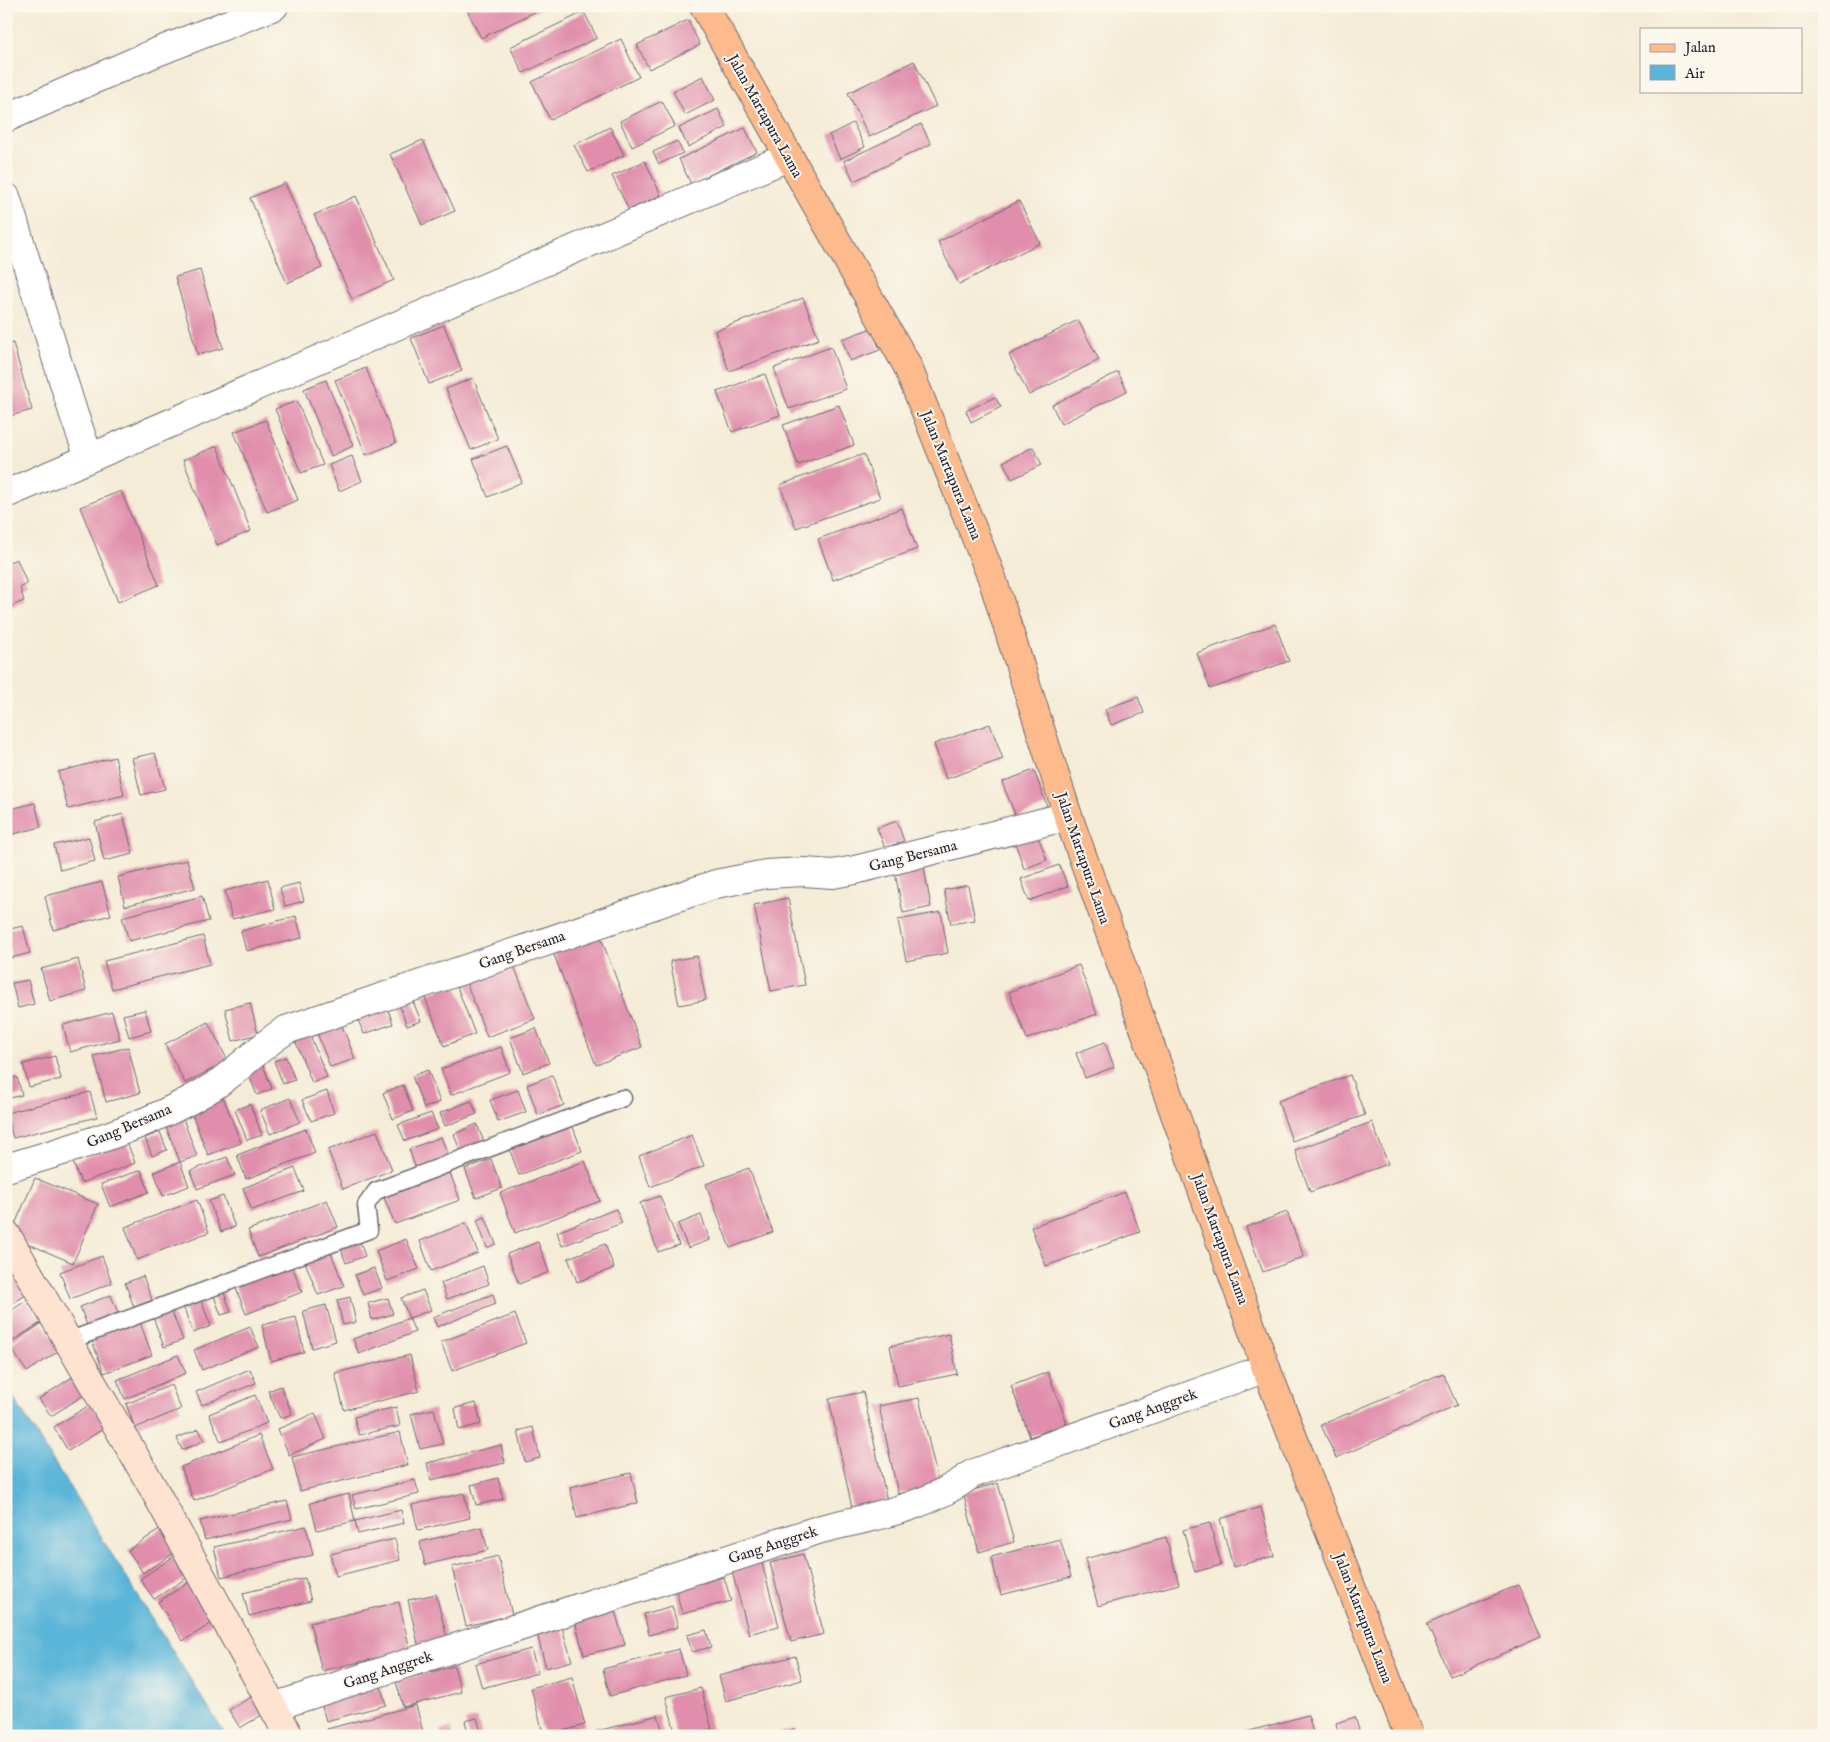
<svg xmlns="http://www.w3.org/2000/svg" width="1830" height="1742" font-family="'IM FELL English',serif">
<rect width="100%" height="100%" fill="#fbf7ec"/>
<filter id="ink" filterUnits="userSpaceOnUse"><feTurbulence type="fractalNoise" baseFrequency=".02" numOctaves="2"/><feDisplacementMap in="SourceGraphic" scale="10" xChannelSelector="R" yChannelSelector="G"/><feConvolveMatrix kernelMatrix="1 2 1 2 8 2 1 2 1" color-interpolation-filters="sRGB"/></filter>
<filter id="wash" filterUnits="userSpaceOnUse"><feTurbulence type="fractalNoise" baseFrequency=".0096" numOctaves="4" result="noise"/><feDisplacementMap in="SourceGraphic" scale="20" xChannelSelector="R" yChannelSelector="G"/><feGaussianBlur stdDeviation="1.12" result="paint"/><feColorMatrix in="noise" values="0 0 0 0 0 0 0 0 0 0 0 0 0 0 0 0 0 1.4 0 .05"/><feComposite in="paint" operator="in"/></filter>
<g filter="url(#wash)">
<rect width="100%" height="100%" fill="#f4ecd6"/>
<path fill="#5ab5d8" stroke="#3e6c8a" d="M6 1386 226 1736H6Z"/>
<g id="blocks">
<g fill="#e08eab">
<path d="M465 6H547L481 38Z"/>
<path d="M584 12 597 38 523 73 510 47Z"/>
<path d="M688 20 700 45 649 69 637 45Z"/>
<path d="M621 39 639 77 550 120 532 82Z"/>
<path d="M914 61 936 106 869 137 848 93Z"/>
<path d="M703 76 715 100 685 115 673 91Z"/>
<path d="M662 101 675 126 632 147 620 121Z"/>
<path d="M718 109 727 127 688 147 679 128Z"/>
<path d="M853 123 865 147 840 159 829 135Z"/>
<path d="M921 124 931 144 854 181 844 161Z"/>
<path d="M610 127 624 155 588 172 574 145Z"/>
<path d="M745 128 757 152 691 184 679 159Z"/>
<path d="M423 140 455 211 422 225 390 154Z"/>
<path d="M677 141 683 153 659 164 653 152Z"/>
<path d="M645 161 661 195 629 210 612 176Z"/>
<path d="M285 183 322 268 287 283 250 198Z"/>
<path d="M356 196 394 280 352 299 314 215Z"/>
<path d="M1019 201 1040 243 959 284 938 242Z"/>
<path d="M200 270 223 348 198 355 175 277Z"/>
<path d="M803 298 819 339 729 371 715 331Z"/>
<path d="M1078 320 1099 360 1029 395 1009 355Z"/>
<path d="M444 325 462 371 429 384 411 338Z"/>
<path d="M872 328 880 350 850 361 842 339Z"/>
<path d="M13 343 32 410 6 417V345Z"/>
<path d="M831 347 846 389 789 409 774 368Z"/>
<path d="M366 368 396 443 366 455 335 380Z"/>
<path d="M1118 372 1127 391 1061 424 1052 405Z"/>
<path d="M765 374 780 415 732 432 717 392Z"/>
<path d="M473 378 498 439 471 450 446 389Z"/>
<path d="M326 380 353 446 331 456 304 389Z"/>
<path d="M995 397 1001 407 971 422 966 411Z"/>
<path d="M297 401 323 465 301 473 275 409Z"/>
<path d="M839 405 854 445 798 465 783 425Z"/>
<path d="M266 420 298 500 267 512 234 432Z"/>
<path d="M217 446 251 531 217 545 183 460Z"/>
<path d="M507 446 522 482 488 497 473 459Z"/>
<path d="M1033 447 1042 465 1012 479 1003 462Z"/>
<path d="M864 454 880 498 796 528 780 485Z"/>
<path d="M352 456 362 481 339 491 329 465Z"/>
<path d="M121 491 159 585 118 602 80 507Z"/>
<path d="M902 508 917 549 833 580 818 539Z"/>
<path d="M6 555 9 562 17 559 27 584 20 588 24 601 6 608Z"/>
<path d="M1275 624 1289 661 1210 689 1197 653Z"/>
<path d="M1138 697 1144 713 1111 725 1105 709Z"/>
<path d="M990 724 1003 759 946 779 934 744Z"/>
<path d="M155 753 165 789 141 795 132 758Z"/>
<path d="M115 757 124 795 68 809 58 772Z"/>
<path d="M1034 770 1047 806 1016 817 1002 782Z"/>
<path d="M35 803 41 827 6 836V810Z"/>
<path d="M123 814 133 854 104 861 95 822Z"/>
<path d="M897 821 904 841 885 848 877 828Z"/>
<path d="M1037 834 1047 860 1024 869 1015 842Z"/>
<path d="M89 837 95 861 60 870 54 845Z"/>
<path d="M187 860 195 888 125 906 118 877Z"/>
<path d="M923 862 931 907 903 913 894 868Z"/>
<path d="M1059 865 1068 886 1029 901 1021 879Z"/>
<path d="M268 879 275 909 232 919 225 891Z"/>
<path d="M102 882 111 915 53 930 45 896Z"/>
<path d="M299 883 304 901 285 906 280 888Z"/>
<path d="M968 885 975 920 951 924 944 890Z"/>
<path d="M202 896 209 921 129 941 122 917Z"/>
<path d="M788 898 805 985 771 991 754 905Z"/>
<path d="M941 912 948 953 906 961 898 920Z"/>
<path d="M296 916 302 938 246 951 241 931Z"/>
<path d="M23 926 30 953 11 958 6 930Z"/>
<path d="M600 935 642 1047 596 1065 553 952Z"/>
<path d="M203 936 210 964 112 989 104 961Z"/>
<path d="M697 956 706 1000 679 1005 670 961Z"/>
<path d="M78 959 86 991 50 1001 41 969Z"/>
<path d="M512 961 535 1019 487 1037 465 979Z"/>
<path d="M1079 965 1097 1014 1027 1039 1009 992Z"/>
<path d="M28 980 34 1004 18 1008 12 983Z"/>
<path d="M456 984 475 1034 444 1046 424 995Z"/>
<path d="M412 999 421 1021 407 1026 399 1004Z"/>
<path d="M385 1001 393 1024 364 1034 355 1013Z"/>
<path d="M250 1003 258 1034 233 1041 225 1009Z"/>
<path d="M145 1010 151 1031 129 1037 123 1015Z"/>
<path d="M112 1012 120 1039 70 1052 63 1025Z"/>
<path d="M339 1018 355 1059 330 1067 315 1027Z"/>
<path d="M208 1022 228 1061 185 1083 165 1044Z"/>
<path d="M536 1028 549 1063 523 1073 510 1038Z"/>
<path d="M310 1035 327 1077 312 1083 295 1040Z"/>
<path d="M1105 1042 1114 1067 1085 1078 1076 1053Z"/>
<path d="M128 1047 140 1093 106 1102 94 1056Z"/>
<path d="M501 1047 510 1072 451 1095 441 1069Z"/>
<path d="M55 1056 61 1079 29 1087 23 1064Z"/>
<path d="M286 1057 295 1080 283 1084 274 1061Z"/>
<path d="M262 1062 272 1089 257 1095 246 1068Z"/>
<path d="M428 1070 440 1102 424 1108 412 1076Z"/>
<path d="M552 1075 564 1105 538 1115 527 1085Z"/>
<path d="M1350 1075 1365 1115 1292 1141 1278 1101Z"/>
<path d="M17 1077 22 1095 6 1099V1080Z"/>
<path d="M403 1085 413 1111 393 1119 383 1093Z"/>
<path d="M518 1090 526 1112 498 1122 490 1100Z"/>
<path d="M327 1091 334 1113 311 1121 302 1100Z"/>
<path d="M90 1092 97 1117 13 1138 6 1113Z"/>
<path d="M222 1094 241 1143 208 1155 189 1106Z"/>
<path d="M290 1098 300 1122 270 1134 260 1110Z"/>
<path d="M471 1101 477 1114 445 1126 440 1113Z"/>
<path d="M250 1104 262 1135 247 1140 235 1110Z"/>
<path d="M431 1113 438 1129 405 1141 398 1125Z"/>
<path d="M568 1114 582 1151 519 1175 505 1137Z"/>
<path d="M182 1116 197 1156 180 1162 189 1186 163 1196 154 1172 180 1162 164 1122Z"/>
<path d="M1372 1122 1388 1164 1310 1192 1295 1150Z"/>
<path d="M477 1124 485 1145 461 1154 454 1134Z"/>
<path d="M306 1129 315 1153 246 1179 237 1155Z"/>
<path d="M377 1131 392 1170 343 1189 328 1150Z"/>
<path d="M160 1132 167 1150 152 1156 145 1138Z"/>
<path d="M692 1135 704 1166 650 1187 639 1156Z"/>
<path d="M441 1137 449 1157 416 1169 409 1149Z"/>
<path d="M127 1142 135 1163 81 1183 73 1162Z"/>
<path d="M227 1157 235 1175 197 1189 190 1171Z"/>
<path d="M491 1159 502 1188 476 1198 465 1169Z"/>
<path d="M585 1161 600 1201 515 1233 500 1193Z"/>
<path d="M295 1168 304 1191 252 1210 243 1188Z"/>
<path d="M749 1168 773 1232 730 1248 706 1184Z"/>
<path d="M141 1170 149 1192 110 1207 101 1184Z"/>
<path d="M449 1170 460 1200 395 1224 383 1195Z"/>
<path d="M35 1178 98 1204 73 1263 10 1236Z"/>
<path d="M1125 1192 1140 1232 1046 1266 1031 1227Z"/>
<path d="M223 1196 235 1227 221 1232 209 1201Z"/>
<path d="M660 1196 679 1245 658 1252 640 1203Z"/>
<path d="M197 1200 209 1232 137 1260 125 1227Z"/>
<path d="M327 1200 338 1227 258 1257 248 1230Z"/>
<path d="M616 1209 622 1223 562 1246 557 1232Z"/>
<path d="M1287 1212 1304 1257 1263 1272 1246 1227Z"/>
<path d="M701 1215 710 1240 688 1248 678 1224Z"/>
<path d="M485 1217 496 1244 487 1248 477 1220Z"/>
<path d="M466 1223 478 1253 431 1271 420 1241Z"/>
<path d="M355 1228 365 1256 346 1263 336 1235Z"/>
<path d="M406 1239 419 1269 387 1281 376 1251Z"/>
<path d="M538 1242 549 1272 519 1284 507 1254Z"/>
<path d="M605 1244 614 1268 577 1282 568 1258Z"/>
<path d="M328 1245 344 1286 318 1295 302 1254Z"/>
<path d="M6 1252 31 1292 6 1307Z"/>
<path d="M102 1256 112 1283 70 1299 60 1272Z"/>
<path d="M290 1260 302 1292 246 1314 233 1281Z"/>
<path d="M483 1266 489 1284 447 1299 441 1283Z"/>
<path d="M374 1268 382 1288 363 1295 355 1275Z"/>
<path d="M143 1276 152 1300 134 1307 125 1283Z"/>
<path d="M222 1287 231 1312 221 1315 212 1291Z"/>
<path d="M423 1290 431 1310 409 1318 415 1332 359 1354 353 1339 409 1318 401 1298Z"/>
<path d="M198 1293 211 1326 193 1333 181 1300Z"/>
<path d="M493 1294 496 1304 437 1327 433 1317Z"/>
<path d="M111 1295 119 1316 88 1328 80 1307Z"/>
<path d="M350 1297 356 1322 343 1325 337 1300Z"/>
<path d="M388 1298 393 1314 372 1320 368 1303Z"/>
<path d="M27 1300 42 1322 7 1344 6 1314Z"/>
<path d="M326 1305 336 1341 312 1348 303 1311Z"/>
<path d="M170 1307 183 1340 164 1347 152 1314Z"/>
<path d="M515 1314 526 1343 452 1371 441 1342Z"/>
<path d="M296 1317 304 1352 271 1361 262 1325Z"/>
<path d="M139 1320 152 1355 104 1373 91 1338Z"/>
<path d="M42 1323 60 1350 27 1372 9 1345Z"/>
<path d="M250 1327 259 1347 202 1370 194 1350Z"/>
<path d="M949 1334 957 1374 898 1386 890 1346Z"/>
<path d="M178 1355 186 1373 125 1399 117 1380Z"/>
<path d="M410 1355 419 1391 344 1410 335 1373Z"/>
<path d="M250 1369 256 1383 202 1405 196 1392Z"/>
<path d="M1048 1372 1067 1423 1030 1437 1011 1386Z"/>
<path d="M1443 1373 1457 1405 1336 1458 1321 1425Z"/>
<path d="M77 1374 89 1392 51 1416 39 1399Z"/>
<path d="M171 1385 181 1409 135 1428 126 1404Z"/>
<path d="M281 1386 292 1414 280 1418 268 1391Z"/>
<path d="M863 1392 887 1501 852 1508 829 1399Z"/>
<path d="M255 1395 267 1423 221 1442 209 1414Z"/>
<path d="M919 1398 939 1486 898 1494 879 1406Z"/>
<path d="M476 1403 481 1424 459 1430 455 1408Z"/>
<path d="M91 1404 106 1427 68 1451 54 1427Z"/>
<path d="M396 1407 400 1426 359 1435 354 1417Z"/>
<path d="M434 1409 443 1444 420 1449 411 1414Z"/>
<path d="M315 1413 326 1439 289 1455 278 1429Z"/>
<path d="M533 1427 540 1458 525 1462 518 1431Z"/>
<path d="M199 1429 204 1441 182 1450 177 1438Z"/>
<path d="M400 1432 408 1465 300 1491 292 1457Z"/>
<path d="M259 1435 273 1469 194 1501 181 1467Z"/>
<path d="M501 1445 505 1463 431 1480 427 1463Z"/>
<path d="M631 1473 638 1503 577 1518 570 1487Z"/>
<path d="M498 1478 503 1499 476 1505 471 1485Z"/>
<path d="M415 1480 419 1494 356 1509 352 1495Z"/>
<path d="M998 1483 1014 1542 979 1552 963 1493Z"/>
<path d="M464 1493 470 1518 418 1530 412 1505Z"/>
<path d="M349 1494 355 1521 317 1530 310 1503Z"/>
<path d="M287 1501 292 1519 205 1540 200 1521Z"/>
<path d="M1261 1507 1274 1556 1233 1567 1220 1519Z"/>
<path d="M401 1510 404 1523 358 1534 355 1521Z"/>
<path d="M1210 1523 1221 1565 1195 1572 1183 1530Z"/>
<path d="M306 1526 313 1555 221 1577 214 1547Z"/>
<path d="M164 1527 179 1550 143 1573 128 1550Z"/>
<path d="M482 1527 488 1550 425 1565 420 1542Z"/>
<path d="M1166 1537 1179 1584 1098 1606 1085 1559Z"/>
<path d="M395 1539 400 1560 336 1576 330 1554Z"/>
<path d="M1060 1539 1071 1577 1001 1595 991 1557Z"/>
<path d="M180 1552 194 1573 154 1599 140 1579Z"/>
<path d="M803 1554 824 1634 791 1642 770 1563Z"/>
<path d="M498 1556 512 1615 466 1626 452 1567Z"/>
<path d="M761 1560 779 1626 749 1634 731 1568Z"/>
<path d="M724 1577 731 1601 682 1614 676 1590Z"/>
<path d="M305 1578 311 1601 249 1616 243 1593Z"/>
<path d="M194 1579 219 1619 183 1641 158 1602Z"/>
<path d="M1518 1585 1541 1637 1450 1676 1427 1624Z"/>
<path d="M436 1594 448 1642 419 1648 408 1600Z"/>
<path d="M399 1602 410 1650 322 1671 310 1623Z"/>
<path d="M672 1606 678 1627 649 1635 644 1614Z"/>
<path d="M615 1611 625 1645 584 1655 575 1621Z"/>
<path d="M561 1624 572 1661 546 1668 536 1630Z"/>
<path d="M706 1630 711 1647 692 1652 687 1635Z"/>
<path d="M531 1649 538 1673 482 1688 475 1664Z"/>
<path d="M679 1649 686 1675 610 1696 603 1669Z"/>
<path d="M795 1656 802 1680 726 1701 719 1676Z"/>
<path d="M454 1666 461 1692 403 1707 396 1681Z"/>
<path d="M572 1677 585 1725 544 1736 531 1688Z"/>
<path d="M381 1687 386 1705 326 1721 321 1703Z"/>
<path d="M701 1688 712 1729 687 1736H676L666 1697Z"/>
<path d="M260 1692 270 1710 240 1728 229 1710Z"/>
<path d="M416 1705 423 1732 408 1736H329L327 1729Z"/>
<path d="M658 1715 664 1736H595L594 1732Z"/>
<path d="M1308 1715 1314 1736H1235V1735Z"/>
<path d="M1355 1717 1361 1736H1339L1336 1723Z"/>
<path d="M477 1718 482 1736H469L465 1721Z"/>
<path d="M451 1728 453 1736H442L440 1730Z"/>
<path d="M795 1729 797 1736H773V1735Z"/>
</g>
</g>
</g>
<g filter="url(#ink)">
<use href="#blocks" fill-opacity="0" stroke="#6c6971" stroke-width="1"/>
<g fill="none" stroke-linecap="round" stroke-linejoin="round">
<g stroke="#6c6971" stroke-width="19">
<path id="lane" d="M68 1341 369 1230 366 1205 376 1191 623 1098"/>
</g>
<g stroke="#6c6971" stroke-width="30">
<g id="street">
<path d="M6 118 152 54 274 6"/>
<path d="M6 197 74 415 89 457"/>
<path d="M6 494 788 157"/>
<path d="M6 1168C77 1147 151 1126 214 1086 240 1069 260 1046 286 1030L716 884 766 874 804 872 833 874 855 870 1068 816"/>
<path d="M273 1707 821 1529C874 1516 928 1508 972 1474L1266 1368"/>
</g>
</g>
<g stroke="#6c6971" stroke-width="30">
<path id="secondary" d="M6 1234 152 1486 289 1736"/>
</g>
<g stroke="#6c6971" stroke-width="30">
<path id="primary" d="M704 6 907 365 992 578 1068 816 1266 1368 1409 1736"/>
</g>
<use href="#lane" stroke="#fff" stroke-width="16"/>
<use href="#street" stroke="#fff" stroke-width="28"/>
<use href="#secondary" stroke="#fee3d1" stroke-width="28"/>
<use href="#primary" stroke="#fcba8d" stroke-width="28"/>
</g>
</g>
<g text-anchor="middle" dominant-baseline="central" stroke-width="4" stroke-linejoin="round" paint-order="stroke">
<g font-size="15" fill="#22223b" stroke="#fbf7ec">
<text transform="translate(765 116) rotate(61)">Jalan Martapura Lama</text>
<text transform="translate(951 475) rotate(68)">Jalan Martapura Lama</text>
<text transform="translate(913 856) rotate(-14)">Gang Bersama</text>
<text transform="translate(1083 858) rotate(71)">Jalan Martapura Lama</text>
<text transform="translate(522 950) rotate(-19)">Gang Bersama</text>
<text transform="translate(129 1126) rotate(-23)">Gang Bersama</text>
<text transform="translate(1220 1239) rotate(70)">Jalan Martapura Lama</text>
<text transform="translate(1153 1409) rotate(-20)">Gang Anggrek</text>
<text transform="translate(773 1545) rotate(-18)">Gang Anggrek</text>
<text transform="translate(1363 1618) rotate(69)">Jalan Martapura Lama</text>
<text transform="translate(388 1670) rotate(-18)">Gang Anggrek</text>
</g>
</g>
<rect width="1830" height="1742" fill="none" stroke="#fbf7ec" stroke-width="25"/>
<rect x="1640" y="28" width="162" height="65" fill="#fbf7ec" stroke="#a4a2a5"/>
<rect x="1650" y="44" width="25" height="8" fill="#fcba8d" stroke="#a4a2a5"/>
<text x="1685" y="52" font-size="15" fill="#22223b">Jalan</text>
<rect x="1650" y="65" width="25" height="15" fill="#5ab5d8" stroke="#a4a2a5"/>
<text x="1685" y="78" font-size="15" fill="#22223b">Air</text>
</svg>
